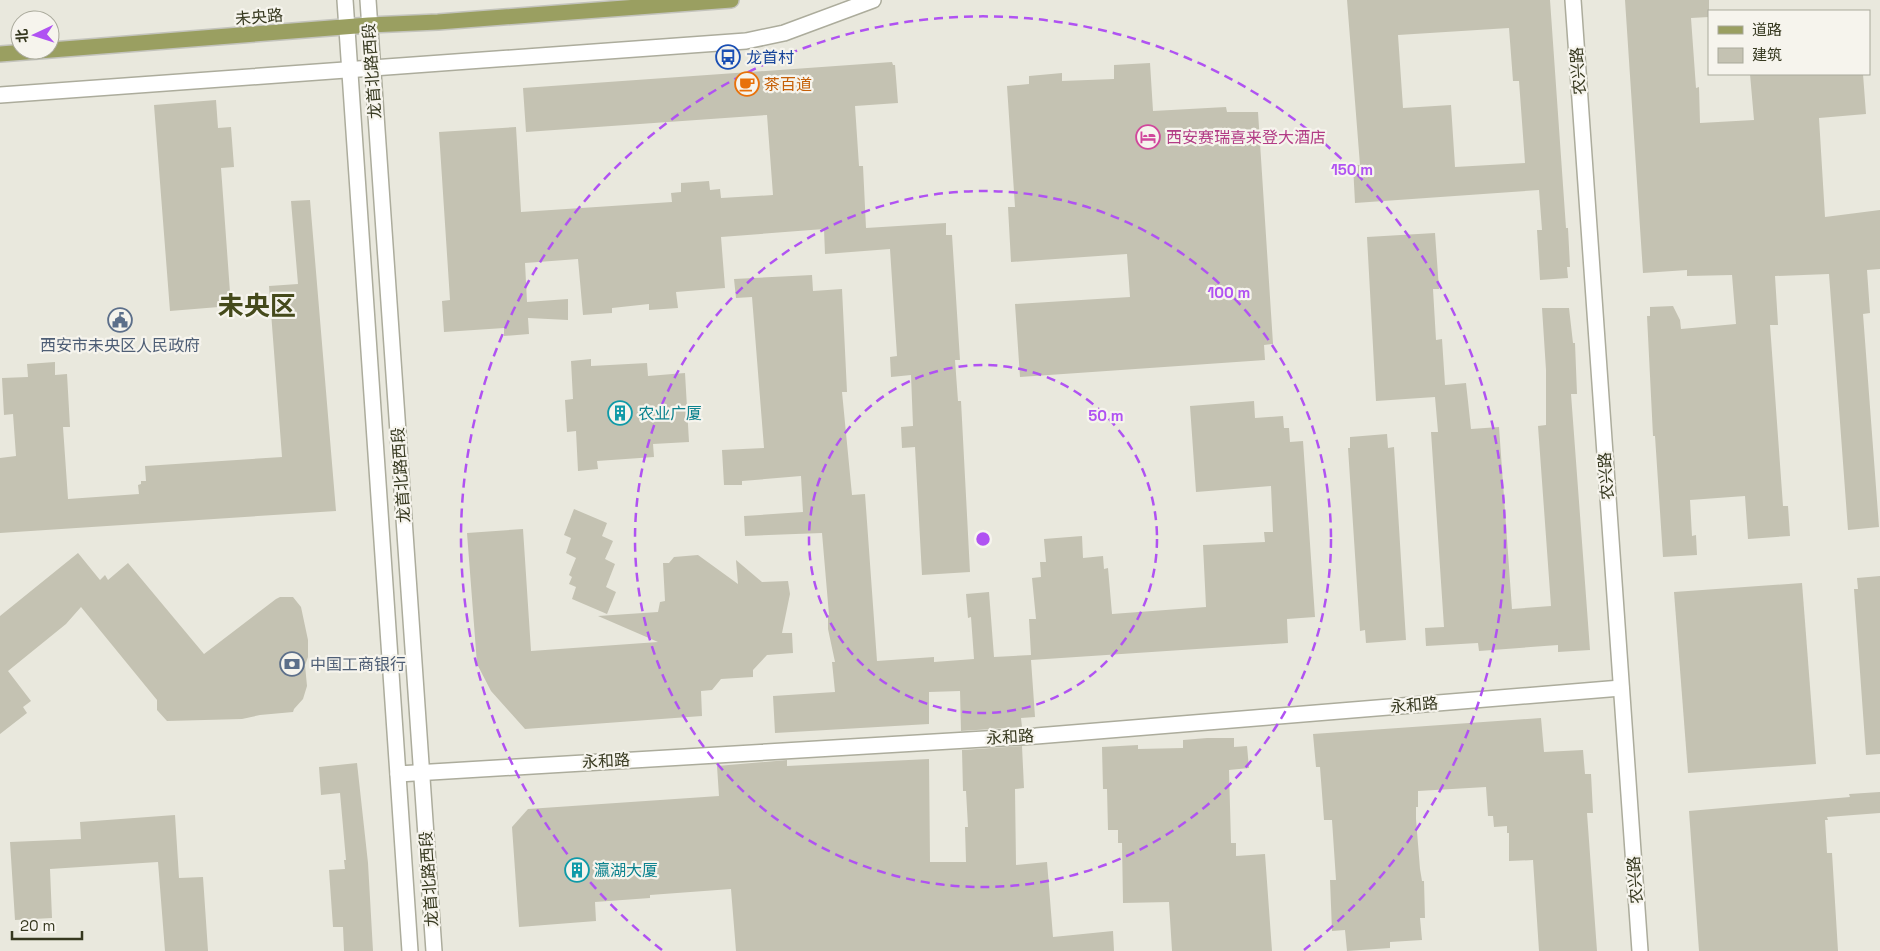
<svg xmlns="http://www.w3.org/2000/svg" width="1880" height="951" font-family="'Space Grotesk','Noto Sans SC',sans-serif">
<rect width="100%" height="100%" fill="#e9e8dd"/>
<g fill="#c4c2b2" fill-rule="evenodd">
<path d="M1347 0H1550L1566 228H1568L1570 267H1567L1568 278 1540 280 1537 230H1542L1539 190 1355 203 1353 165H1360ZM1509 28 1513 81H1519L1525 163 1455 167 1451 105 1403 108 1398 35Z"/>
<path d="M1625 0H1709V17L1691 18 1696 88 1699 87 1700 123 1754 120 1750 74H1863L1866 114 1819 118 1825 217 1880 210V269L1867 270 1870 313 1863 314 1879 527 1848 530 1829 274 1775 276 1778 325H1770L1783 506H1788L1790 536 1748 539 1745 496 1690 500 1692 536 1696 535 1697 555 1663 557 1655 436H1653L1647 316H1650V307L1673 306 1680 320 1681 329 1736 324 1732 275 1687 276V270L1643 273Z"/>
<path d="M892 62 893 65H895L898 103 855 106 859 166H863L866 228 946 223V235H952L960 360H955L958 401H961L970 572 922 575 915 447 902 448 901 427 913 426 911 375 891 377 890 357 897 356 890 249 825 254 824 229 721 237 725 288 676 292 678 308 649 310V304L612 308V313L583 315 578 259 525 263 527 302 568 299V320L528 318 529 334 504 336V328L444 332 442 301 450 300 439 132 516 127 521 212 672 202 671 193 681 192V183L709 181 710 190 720 189 721 198 773 195 767 115 526 132 523 88Z"/>
<path d="M1150 63 1153 111 1226 107 1227 112H1258L1273 344 1264 345 1265 360 1020 377 1015 304 1130 297 1127 254 1011 262 1008 207H1015L1007 86 1029 84V76L1062 73V81L1114 79V65Z"/>
<path d="M216 100 218 128 231 127 234 167 221 168 231 306 170 311 154 105Z"/>
<path d="M310 200 336 511 0 533V458L16 456 13 414 4 415 2 378 28 377 27 364 55 362V375L67 374 70 427H63L68 499 139 494 138 485 141 484V481H146L145 466 282 457 269 286 298 284 291 201Z"/>
<path d="M1435 233 1439 289H1433L1436 340 1442 339 1445 385 1466 383 1471 429 1499 427 1512 609 1551 606 1538 426 1546 425V370L1542 308H1569L1573 343H1575L1577 394H1571L1590 650 1558 652V645L1479 651 1478 643 1426 646 1425 628 1444 627 1431 432H1438L1435 397 1376 401 1367 237Z"/>
<path d="M812 275 813 291 842 289 847 392H842L852 495 865 494 877 661 934 657V662L974 659 971 617 968 618 966 594 989 592 994 657 1031 655 1029 619H1036L1032 578 1041 577 1040 562H1046L1044 539 1082 536 1083 558 1103 556 1104 569 1108 568 1112 614 1206 607 1203 545 1265 542 1264 532H1273L1271 486 1196 492 1190 406 1254 401 1255 418 1283 416 1284 428H1289L1290 442 1303 441 1315 617 1287 619 1288 643 1031 660 1035 717 1021 718 1022 727 961 731 960 691 929 692V724L775 733 773 696 835 692 832 662H835L828 629V615H829L822 533 745 536 744 516 803 512 801 476 742 481V485H724L722 450 764 448 752 297 736 298 734 279Z"/>
<path d="M591 359V366L647 363 648 376 685 373 689 442 653 444 654 457 597 461 598 469 578 471 576 431 567 432 565 400 573 399 571 361Z"/>
<path d="M1387 434 1388 448 1394 447 1406 640 1366 643 1365 630 1360 631 1348 448H1350V437Z"/>
<path d="M574 509 607 523 602 536 613 541 605 559 615 564 606 587 616 592 607 614 572 599 576 587 569 584 572 577 569 575 576 558 566 553 571 538 564 535Z"/>
<path d="M523 529 531 651 658 642 598 616 658 612 660 602 665 601 663 563H669L674 557 698 555 738 584 736 560 762 582 788 581 790 594 782 633H792L793 653 767 655 753 670V677L721 679 712 690 701 691 702 716 525 729 491 691 477 664 467 533Z"/>
<path d="M78 553 100 580 105 575 108 580 128 563 204 654 276 599 280 597H293L301 607 308 640V657L305 665 307 686 303 699 294 709 293 712 260 715 242 719 167 721 157 710V700L81 607 66 624 8 671 31 701 23 707 27 713 0 734V616Z"/>
<path d="M1880 576V754L1866 755 1854 589H1858L1857 578Z"/>
<path d="M1802 583 1816 764 1688 773 1674 592Z"/>
<path d="M1541 718 1544 752 1583 750 1585 774H1591L1593 813H1587L1597 951H1539L1533 860 1509 861V833H1507V826L1494 827 1493 816H1488L1486 787 1418 791V807H1416V819L1420 869 1422 881H1424L1425 918H1420L1422 940 1390 942V948L1347 951 1345 930 1332 931 1330 880H1336L1332 820H1324L1320 767H1316L1313 734Z"/>
<path d="M1207 738H1234V747L1247 746 1249 768 1229 770 1231 843H1236V856L1265 854 1272 951H1172L1169 902 1123 903 1122 843H1118V830H1108L1107 789H1103L1102 747 1138 745V749L1183 748V740Z"/>
<path d="M1022 746 1024 788 1015 789 1016 865 1047 862 1053 937 1113 931 1114 951H736L731 889 650 895V898L595 902 596 921 519 927 512 827 528 809 719 796 717 766 787 760V766L929 759 930 862H966L965 827H968L966 791H963L962 750Z"/>
<path d="M357 763 368 863 373 951H344L343 927H333L329 870 345 869 344 860H346L340 793 321 795 319 767Z"/>
<path d="M1880 792V813L1827 817 1828 820H1825L1827 853H1832L1838 951H1699L1689 811 1850 797 1849 794Z"/>
<path d="M175 815 179 878 203 877 208 951H165L158 862 50 869 52 918 15 920 10 842 81 839 80 822Z"/>
</g>
<g fill="none" stroke-linecap="round" stroke-linejoin="round">
<g stroke="#acac9c" stroke-width="18">
<g id="minor">
<path d="M345 0 410 951"/>
<path d="M368 0 434 951"/>
<path d="M1573 0 1640 951"/>
<path d="M0 95 746 41 784 33 873 0"/>
<path d="M398 774 1036 736 1621 688"/>
</g>
</g>
<g stroke="#c3c3bc" stroke-width="18">
<path id="major" d="M0 54 369 25 438 22 731 0"/>
</g>
<use href="#minor" stroke="#fff" stroke-width="15"/>
<use href="#major" stroke="#9a9f61" stroke-width="15"/>
</g>
<g fill="none" stroke="#b052f2" stroke-width="2.5" stroke-dasharray="9 6">
<circle cx="983" cy="539" r="174"/>
<circle cx="983" cy="539" r="348"/>
<path d="M662 950A522 522 0 1 1 1304 950"/>
</g>
<defs>
<g id="bus-ring" transform="scale(1.25)"><circle r="9.5" fill="#f6f4ed" stroke="#1a4fb4" stroke-width="1.5"/><path d="M-5-6H5V4H4V6H2V4H-2V6H-4V4H-5ZM-3.5-4V0h7V-4ZM-3.5 1.2v1.5H-2V1.2ZM2 1.2v1.5H3.5V1.2Z" fill="#1a4fb4"/></g>
<g id="cafe-ring" transform="scale(1.25)"><circle r="9.5" fill="#f6f4ed" stroke="#e8710a" stroke-width="1.5"/><path d="M-5.5-4.5H6V0H3Q3 3.5 0 3.5H-2.5Q-5.5 3.5-5.5 0ZM3-3.2v2h1.7v-2ZM-6 4.5H4V6H-6Z" fill="#e8710a"/></g>
<g id="hotel-ring" transform="scale(1.25)"><circle r="9.5" fill="#f6f4ed" stroke="#d1479c" stroke-width="1.5"/><path d="M-6-4.5h1.5V1H6V5H4.5V3h-9V5H-6ZM-4 0a1.8 1.8 0 1 1 3.6 0ZM.5 0V-2.5h3Q6-2.5 6 0Z" fill="#d1479c"/></g>
<g id="civic-ring" transform="scale(1.25)"><circle r="9.5" fill="#f6f4ed" stroke="#5c6f8a" stroke-width="1.5"/><path d="M-.6-6.5H3V-4.5H.6V-3L4-1V1h2V6H-6V1h2V-1L-.6-3ZM-1.2 2.5V6h2.4V2.5Z" fill="#5c6f8a"/></g>
<g id="building-ring" transform="scale(1.25)"><circle r="9.5" fill="#f6f4ed" stroke="#0f9aa8" stroke-width="1.5"/><path d="M-4-6H4V6H1V3H-1V6H-4ZM-2.5-4.3h1.7v1.8h-1.7ZM.8-4.3h1.7v1.8H.8ZM-2.5-1h1.7V.8h-1.7ZM.8-1h1.7V.8H.8Z" fill="#0f9aa8"/></g>
<g id="bank-ring" transform="scale(1.25)"><circle r="9.5" fill="#f6f4ed" stroke="#5c6f8a" stroke-width="1.5"/><path d="M-6-4H6V4H-6ZM0-2.3a2.3 2.3 0 1 0 0 4.6a2.3 2.3 0 1 0 0-4.6Z" fill="#5c6f8a"/></g>
</defs>
<g fill-rule="evenodd">
<use href="#bus-ring" x="728" y="57"/>
<use href="#cafe-ring" x="747" y="84"/>
<use href="#hotel-ring" x="1148" y="137"/>
<use href="#civic-ring" x="120" y="320"/>
<use href="#building-ring" x="620" y="413"/>
<use href="#bank-ring" x="292" y="664"/>
<use href="#building-ring" x="577" y="870"/>
</g>
<g text-anchor="middle" dominant-baseline="central" stroke-width="4.5" stroke-linejoin="round" paint-order="stroke">
<g font-size="16" fill="#36381f" stroke="#f6f4ed">
<text transform="translate(259 17) rotate(-5)">未央路</text>
<text transform="translate(372 71) rotate(-94)">龙首北路西段</text>
<text transform="translate(1578 71) rotate(-94)">农兴路</text>
<text transform="translate(401 475) rotate(-94)">龙首北路西段</text>
<text transform="translate(1606 476) rotate(-94)">农兴路</text>
<text transform="translate(1414 705) rotate(-5)">永和路</text>
<text transform="translate(1010 737) rotate(-3)">永和路</text>
<text transform="translate(606 761) rotate(-3)">永和路</text>
<text transform="translate(429 879) rotate(-94)">龙首北路西段</text>
<text transform="translate(1635 880) rotate(-94)">农兴路</text>
</g>
<g font-size="16" fill="#164399" stroke="#f6f4ed" text-anchor="start">
<text x="746" y="57">龙首村</text>
</g>
<g font-size="16" fill="#c56008" stroke="#f6f4ed" text-anchor="start">
<text x="764" y="84">茶百道</text>
</g>
<g font-size="16" fill="#b23c85" stroke="#f6f4ed" text-anchor="start">
<text x="1166" y="137">西安赛瑞喜来登大酒店</text>
</g>
<g font-size="16" fill="#4e5e75" stroke="#f6f4ed">
<text x="120" y="345">西安市未央区人民政府</text>
<text x="310" y="664" text-anchor="start">中国工商银行</text>
</g>
<g font-size="16" fill="#0d838f" stroke="#f6f4ed" text-anchor="start">
<text x="638" y="413">农业广厦</text>
<text x="594" y="870">瀛湖大厦</text>
</g>
<g font-size="26" font-weight="bold" fill="#454a1b" stroke="#f6f4ed">
<text x="257" y="306">未央区</text>
</g>
</g>
<circle cx="983" cy="539" r="8" fill="#b052f2" stroke="#f6f4ed" stroke-width="2.5"/>
<g font-size="15" text-anchor="middle" font-weight="bold" fill="#b052f2" stroke="#f6f4ed" stroke-width="4.5" stroke-linejoin="round" paint-order="stroke">
<text x="1352" y="175">150 m</text>
<text x="1229" y="298">100 m</text>
<text x="1106" y="421">50 m</text>
</g>
<rect x="1708" y="10" width="162" height="65" fill="#f6f4ed" stroke="#a9a99b"/>
<rect x="1718" y="26" width="25" height="8" fill="#9a9f61" stroke="#a9a99b"/>
<text x="1752" y="35" font-size="15" fill="#36381f">道路</text>
<rect x="1718" y="48" width="25" height="15" fill="#c4c2b2" stroke="#a9a99b"/>
<text x="1752" y="60" font-size="15" fill="#36381f">建筑</text>
<g transform="translate(35 35) rotate(266)"><circle r="24" fill="#f6f4ed" stroke="#a9a99b"/>
<path d="M0-4L9 19L0 12L-9 19Z" fill="#b052f2"/>
<text y="-8" font-size="14" font-weight="bold" text-anchor="middle" fill="#36381f">北</text>
</g>
<path d="M12 931v8h70v-8" fill="none" stroke="#36381f" stroke-width="2.5"/>
<text x="20" y="931" font-size="15" fill="#36381f" stroke="#f6f4ed" stroke-width="4" paint-order="stroke">20 m</text>
</svg>
